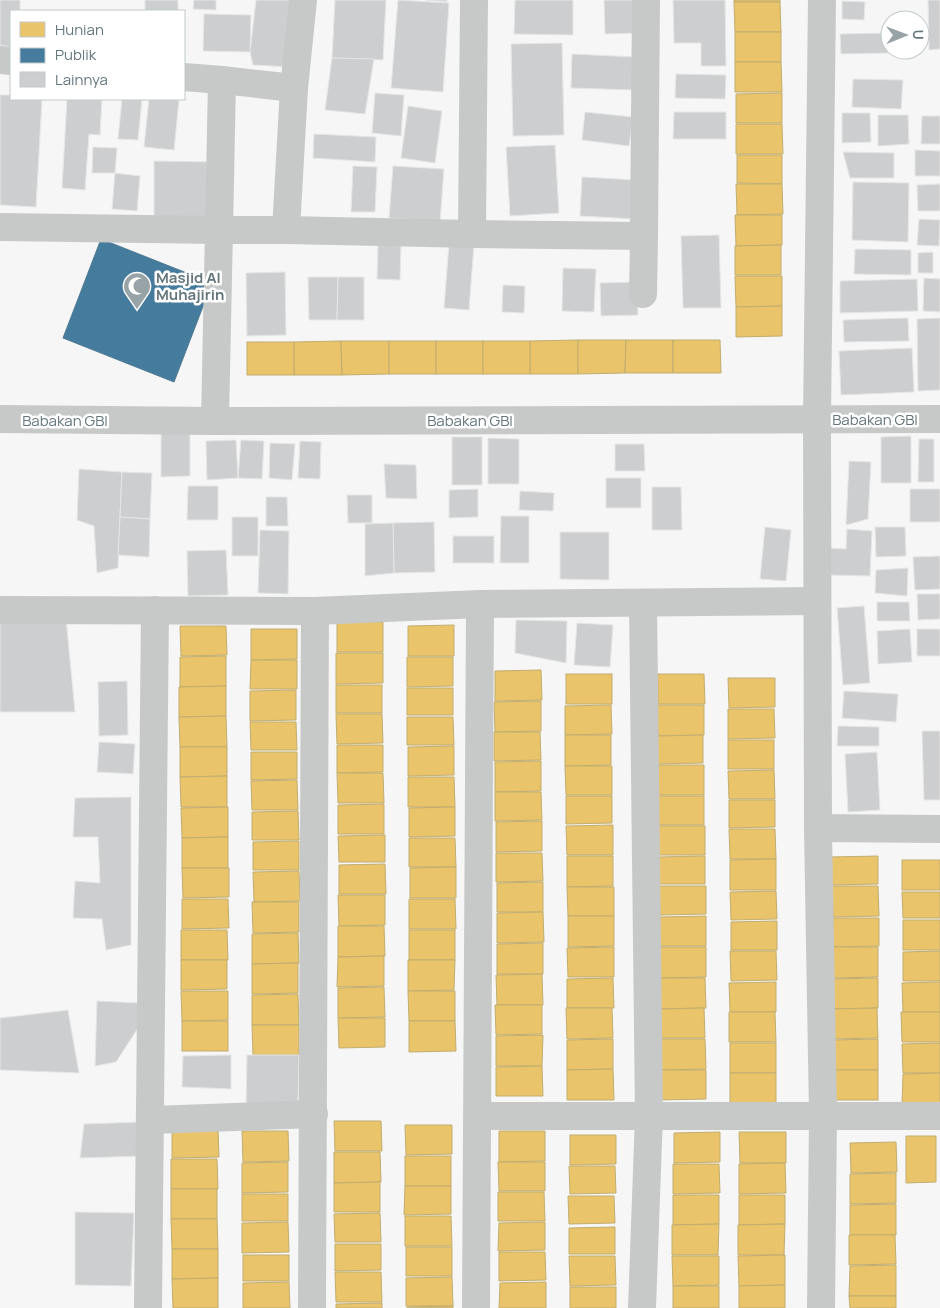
<svg xmlns="http://www.w3.org/2000/svg" width="940" height="1308" font-family="Manrope,sans-serif">
<rect width="100%" height="100%" fill="#f6f6f6"/>
<g fill="#e9c46a" stroke="#c1ad70">
<rect x="734" y="0" width="46" height="2"/>
<path d="M734 2H780L781 32H735Z"/>
<rect x="735" y="32" width="46" height="30"/>
<path d="M735 62H781L782 92H735Z"/>
<path d="M782 93V123H736V94Z"/>
<path d="M736 124H782L783 154H736Z"/>
<path d="M737 155H782V184L737 183Z"/>
<path d="M736 184H782L783 214 737 215Z"/>
<path d="M735 215H782V245L736 246Z"/>
<path d="M781 245V275H735V246Z"/>
<path d="M735 276H782V306L736 307Z"/>
<path d="M782 306V336L736 337V307Z"/>
<path d="M578 340V374H530V341Z"/>
<path d="M578 340H626L625 373 578 374Z"/>
<path d="M626 340H673V373H625Z"/>
<path d="M673 340H720L721 373H673Z"/>
<path d="M341 341 342 375H294V342Z"/>
<path d="M341 341H389V374L342 375Z"/>
<rect x="389" y="341" width="47" height="33"/>
<rect x="436" y="341" width="47" height="33"/>
<rect x="483" y="341" width="47" height="33"/>
<rect x="247" y="342" width="47" height="33"/>
<rect x="337" y="622" width="46" height="30"/>
<path d="M454 625V656H408V626Z"/>
<path d="M180 626H226L227 655 181 656Z"/>
<path d="M251 629H297V659L251 660Z"/>
<path d="M336 653H383V683L336 684Z"/>
<path d="M226 656V686L180 687V657Z"/>
<path d="M407 657H453V686L407 687Z"/>
<path d="M251 660H297V689H250Z"/>
<path d="M541 670 542 700 495 701V671Z"/>
<rect x="566" y="674" width="46" height="30"/>
<path d="M658 674H704L705 704H658Z"/>
<path d="M728 678H775V707L729 708Z"/>
<rect x="336" y="685" width="46" height="28"/>
<path d="M226 686V716L179 717V687Z"/>
<rect x="407" y="688" width="46" height="27"/>
<path d="M296 690V720L250 721V691Z"/>
<path d="M541 701V731L495 732 494 702Z"/>
<path d="M611 705 612 734 565 735V706Z"/>
<path d="M657 705H704V735L658 736Z"/>
<path d="M728 709H774L775 738 728 739Z"/>
<path d="M336 714H382L383 743 337 744Z"/>
<path d="M226 716 227 747H180L179 717Z"/>
<path d="M407 717H453L454 745H407Z"/>
<path d="M250 722H296L297 750H251Z"/>
<path d="M494 732H540L541 760 494 761Z"/>
<path d="M565 735H611V765L565 766Z"/>
<path d="M703 735V763L657 764V736Z"/>
<rect x="728" y="740" width="46" height="29"/>
<path d="M337 745H383V772L337 773Z"/>
<path d="M454 746V775L408 776V747Z"/>
<path d="M180 747H227V776L180 777Z"/>
<path d="M251 752H297V779L251 780Z"/>
<path d="M541 761V791L495 792V762Z"/>
<path d="M657 765H704V795H658Z"/>
<path d="M565 766H612V795H566Z"/>
<path d="M774 770 775 799H729L728 771Z"/>
<path d="M337 773H383L384 803H338Z"/>
<path d="M227 776V807H181L180 777Z"/>
<path d="M408 777H454L455 807H408Z"/>
<path d="M297 780 298 810H252L251 781Z"/>
<path d="M495 792H541L542 820 495 821Z"/>
<path d="M566 796H612V823L566 824Z"/>
<rect x="658" y="796" width="46" height="29"/>
<path d="M729 800H775V827L729 828Z"/>
<path d="M384 804V834H338V805Z"/>
<path d="M228 807V837L182 838 181 808Z"/>
<path d="M455 807V836L409 837V808Z"/>
<path d="M298 811 299 840H252V812Z"/>
<path d="M542 821V851L496 852V822Z"/>
<path d="M613 825V855H567L566 826Z"/>
<path d="M658 826H705V855H659Z"/>
<path d="M729 829H775L776 859H730Z"/>
<path d="M385 835V862H339L338 836Z"/>
<path d="M228 837V868H182V838Z"/>
<path d="M409 838H455L456 867H409Z"/>
<path d="M299 841V870H253V842Z"/>
<path d="M496 853H542L543 881 496 882Z"/>
<path d="M567 856H613V886L567 887Z"/>
<path d="M705 856V884H659V857Z"/>
<path d="M878 856V884L832 885 831 857Z"/>
<path d="M776 859V890H730V860Z"/>
<rect x="902" y="860" width="38" height="30"/>
<path d="M385 864 386 894H339V865Z"/>
<path d="M456 867V898H410V868Z"/>
<path d="M182 868H229V897L183 898Z"/>
<path d="M299 871 300 901 254 902 253 872Z"/>
<path d="M543 882V912H497V883Z"/>
<path d="M659 886H706V914L660 915Z"/>
<path d="M832 886H878L879 916 833 917Z"/>
<path d="M567 887H614V916H568Z"/>
<path d="M776 891 777 919 731 920 730 892Z"/>
<path d="M902 892H940V918H903Z"/>
<path d="M338 895H385V925L339 926Z"/>
<path d="M182 899H228L229 928 182 929Z"/>
<path d="M409 899H455L456 929H409Z"/>
<path d="M252 902H299V932L253 933Z"/>
<path d="M543 912 544 942 497 943V913Z"/>
<path d="M568 916H614V946L568 947Z"/>
<path d="M706 916V946H660V917Z"/>
<path d="M833 918H879V946L833 947Z"/>
<rect x="903" y="920" width="37" height="30"/>
<path d="M777 921V950H731V922Z"/>
<path d="M338 926H384L385 956 338 957Z"/>
<path d="M181 930H227L228 960H181Z"/>
<rect x="409" y="930" width="46" height="30"/>
<path d="M298 933 299 963 252 964V934Z"/>
<path d="M543 943V974H497V944Z"/>
<path d="M614 947V977H568L567 948Z"/>
<path d="M660 947H706V977L660 978Z"/>
<path d="M832 947H878V977L832 978Z"/>
<path d="M730 951H776L777 980 731 981Z"/>
<path d="M940 951V981H903V952Z"/>
<path d="M384 956V986L337 987 338 957Z"/>
<path d="M181 960H227V989L181 990Z"/>
<path d="M408 960H455L454 990 408 991Z"/>
<path d="M298 963V993L252 994V964Z"/>
<path d="M542 974 543 1005H497L496 975Z"/>
<path d="M613 978 614 1008H567V979Z"/>
<path d="M659 978H705L706 1008 659 1009Z"/>
<path d="M878 978V1008L832 1009 831 979Z"/>
<path d="M776 982V1012H730L729 983Z"/>
<path d="M940 982V1012H903L902 983Z"/>
<path d="M384 987 385 1017 338 1018V988Z"/>
<path d="M181 991H228V1020L182 1021Z"/>
<path d="M408 991H455V1021H409Z"/>
<path d="M298 994 299 1025H252V995Z"/>
<path d="M495 1005H542V1034L496 1035Z"/>
<path d="M566 1008H612L613 1038 567 1039Z"/>
<path d="M704 1008 705 1038H659L658 1009Z"/>
<path d="M877 1008 878 1038 831 1039V1009Z"/>
<path d="M729 1012H775L776 1042H729Z"/>
<path d="M901 1012H940V1042H902Z"/>
<path d="M338 1018H385V1047L339 1048Z"/>
<rect x="182" y="1021" width="46" height="30"/>
<path d="M409 1021H455L456 1051 409 1052Z"/>
<path d="M252 1025H299V1055H253Z"/>
<path d="M543 1035 542 1066H496V1036Z"/>
<path d="M613 1039V1069L567 1070V1040Z"/>
<path d="M659 1039H705L706 1069 659 1070Z"/>
<path d="M878 1039V1070H832V1040Z"/>
<rect x="730" y="1043" width="46" height="30"/>
<path d="M940 1043V1073H903L902 1044Z"/>
<path d="M542 1066 543 1096H496V1067Z"/>
<path d="M613 1069 614 1100H567V1070Z"/>
<path d="M659 1070H706V1099L659 1100Z"/>
<rect x="832" y="1070" width="46" height="30"/>
<path d="M730 1073H776V1103L730 1104Z"/>
<path d="M940 1073V1103L902 1104 903 1074Z"/>
<path d="M334 1121H381L382 1151H335Z"/>
<path d="M405 1125H452V1154L406 1155Z"/>
<path d="M172 1128H218L219 1157 172 1158Z"/>
<path d="M242 1131H288L289 1161 243 1162Z"/>
<path d="M499 1131H545V1161L499 1162Z"/>
<path d="M720 1132V1162L674 1163V1133Z"/>
<path d="M739 1132H786V1163H740Z"/>
<path d="M570 1135H616V1164L570 1165Z"/>
<path d="M906 1136H936V1182L906 1183Z"/>
<path d="M896 1142 897 1172 851 1173 850 1143Z"/>
<path d="M334 1152H380L381 1182 334 1183Z"/>
<rect x="405" y="1156" width="46" height="30"/>
<path d="M171 1159H217L218 1189H171Z"/>
<path d="M288 1162V1192L242 1193V1163Z"/>
<path d="M498 1162H545V1191H499Z"/>
<path d="M785 1163 786 1193 739 1194V1164Z"/>
<path d="M673 1164H719L720 1193 673 1194Z"/>
<path d="M569 1166H615L616 1193 570 1194Z"/>
<path d="M896 1173V1203L850 1204V1174Z"/>
<path d="M380 1182V1212H334V1183Z"/>
<path d="M405 1186H451V1214L404 1215Z"/>
<rect x="171" y="1189" width="46" height="30"/>
<path d="M498 1192H544L545 1221H498Z"/>
<rect x="242" y="1194" width="46" height="27"/>
<path d="M673 1195H719V1224L673 1225Z"/>
<path d="M739 1195H785V1224L739 1225Z"/>
<path d="M568 1196H614L615 1223 569 1224Z"/>
<path d="M896 1204V1235H850V1205Z"/>
<path d="M380 1213 381 1242H335L334 1214Z"/>
<path d="M405 1216H451L452 1246H405Z"/>
<path d="M171 1219H217L218 1249H172Z"/>
<path d="M288 1222 289 1252 242 1253V1223Z"/>
<path d="M545 1222V1250L498 1251 499 1223Z"/>
<path d="M719 1224 718 1255H672V1225Z"/>
<path d="M785 1224 784 1255H738V1225Z"/>
<path d="M615 1227V1254H569V1228Z"/>
<path d="M849 1235H895L896 1264 849 1265Z"/>
<path d="M335 1244H381V1270L335 1271Z"/>
<rect x="406" y="1247" width="46" height="29"/>
<path d="M172 1249H218V1278L172 1279Z"/>
<path d="M499 1252H545L546 1280 499 1281Z"/>
<rect x="243" y="1255" width="46" height="26"/>
<path d="M785 1255V1285L739 1286 738 1256Z"/>
<path d="M569 1256H615L616 1285 570 1286Z"/>
<path d="M672 1256H719V1285L673 1286Z"/>
<path d="M896 1265V1296H849L850 1266Z"/>
<path d="M335 1272H381L382 1302H336Z"/>
<path d="M452 1277 453 1306H406V1278Z"/>
<path d="M218 1278V1308H173L172 1279Z"/>
<path d="M289 1282 290 1308H243V1283Z"/>
<path d="M546 1282V1308H499L500 1283Z"/>
<path d="M785 1285V1308H739V1286Z"/>
<rect x="673" y="1286" width="46" height="22"/>
<rect x="570" y="1287" width="46" height="21"/>
<path d="M849 1296H896V1308H850Z"/>
<path d="M382 1303V1308H336V1304Z"/>
<path d="M453 1306V1308H407V1307Z"/>
</g>
<path fill="#457b9d" stroke="#4f7a93" d="M101 239 212 283 174 382 63 338Z"/>
<g fill="#cdcecf" stroke="#e6e6e6">
<path d="M0 0H20V11H11V47L0 45Z"/>
<rect x="145" y="0" width="33" height="11"/>
<path d="M194 0H216V10L193 9Z"/>
<path d="M256 0H294L291 67 253 65 250 52Z"/>
<path d="M335 0H386L383 60 332 58Z"/>
<path d="M398 0 449 3 443 92 391 88Z"/>
<path d="M425 0H447V2Z"/>
<path d="M515 0H573V35L514 34Z"/>
<path d="M604 0H638L639 33 605 34Z"/>
<path d="M673 0H725L726 66H701V43H674Z"/>
<path d="M928 0H940V49L929 50Z"/>
<path d="M842 1 865 2 864 20 842 19Z"/>
<path d="M204 14 251 15 250 52 203 51Z"/>
<path d="M889 33V53L841 54 840 34Z"/>
<path d="M562 43 564 135 513 136 511 44Z"/>
<path d="M572 54 636 57 635 90 571 88Z"/>
<path d="M332 58 374 59 365 114 325 110Z"/>
<path d="M676 74 726 75 725 99 675 98Z"/>
<path d="M853 79 903 80 901 109 852 107Z"/>
<path d="M375 93 404 95 401 136 372 133Z"/>
<path d="M0 95H11V99H42L36 207 0 205Z"/>
<path d="M67 99H102L100 135 89 134 85 190 62 188Z"/>
<path d="M122 99H142L138 140 118 139Z"/>
<path d="M149 99 179 100 174 150 144 147Z"/>
<path d="M408 106 442 111 435 163 401 158Z"/>
<path d="M585 112 633 117 629 146 582 140Z"/>
<path d="M674 112H726V139H673Z"/>
<path d="M842 113H870L871 142 842 143Z"/>
<path d="M878 115H908L909 144 878 146Z"/>
<path d="M922 116H940V144H921Z"/>
<path d="M314 134 376 137 375 162 313 158Z"/>
<path d="M555 145 559 213 510 216 506 147Z"/>
<path d="M93 147 117 148 115 173H92Z"/>
<path d="M915 150 940 151V176H915Z"/>
<path d="M843 152 894 153V178H850Z"/>
<path d="M154 161 215 162 214 219 154 218Z"/>
<path d="M353 166 377 167 375 212H351Z"/>
<path d="M393 166 444 169 440 222 389 218Z"/>
<path d="M115 173 140 176 137 211 112 209Z"/>
<path d="M582 177 637 180 634 219 580 216Z"/>
<path d="M853 182 909 183 908 242 852 240Z"/>
<path d="M940 184V211H918L917 185Z"/>
<path d="M919 219 940 220 939 246 917 245Z"/>
<path d="M719 235 721 308H683L681 236Z"/>
<path d="M449 243 474 245 469 310 444 308Z"/>
<path d="M378 245 401 246 400 280 377 279Z"/>
<path d="M855 249 911 250V275L854 274Z"/>
<path d="M933 252V273H918V253Z"/>
<path d="M563 268 596 269 594 312 562 311Z"/>
<path d="M285 272 286 335 247 336 246 273Z"/>
<path d="M308 277H338L337 320H309Z"/>
<path d="M338 277H364V320H337Z"/>
<path d="M924 278 940 279V312L923 311Z"/>
<path d="M917 279 918 311 840 313V281Z"/>
<path d="M637 282 638 315 601 316 600 283Z"/>
<path d="M503 285 525 286 524 313 502 312Z"/>
<path d="M908 318 909 341 844 342 843 320Z"/>
<path d="M940 318V390L918 391 917 319Z"/>
<path d="M912 348 914 392 841 395 839 351Z"/>
<path d="M161 433H190V476L161 477Z"/>
<path d="M911 436V483H881V437Z"/>
<rect x="452" y="437" width="30" height="48"/>
<path d="M488 438 519 439V484H488Z"/>
<path d="M919 439H934V482H918Z"/>
<path d="M236 440 238 478 207 480 206 441Z"/>
<path d="M241 440 264 441 262 479 238 478Z"/>
<path d="M300 441 321 442 320 479 298 478Z"/>
<path d="M270 443 295 444 292 480 269 478Z"/>
<path d="M615 444H644L645 471H615Z"/>
<path d="M849 461 871 462 868 519 846 525Z"/>
<path d="M384 464 416 465 417 499 386 498Z"/>
<path d="M79 469 122 472 118 568 97 573 94 526 77 520Z"/>
<path d="M122 472 152 473 150 519 120 517Z"/>
<rect x="606" y="478" width="35" height="30"/>
<path d="M188 486H218V520H187Z"/>
<path d="M652 487H681L682 530H652Z"/>
<path d="M478 489V517L449 518V490Z"/>
<rect x="910" y="489" width="30" height="33"/>
<path d="M520 491 554 493 553 511 519 510Z"/>
<path d="M347 495H372V523H348Z"/>
<path d="M266 497H287L288 526H266Z"/>
<path d="M501 516H529V563H500Z"/>
<path d="M120 517 150 519 149 557 118 555Z"/>
<rect x="232" y="517" width="26" height="39"/>
<path d="M434 522 435 572 394 573 393 523Z"/>
<path d="M393 523 394 573 365 576V524Z"/>
<path d="M765 527 791 530 786 581 760 579Z"/>
<path d="M875 527H905L906 556 876 557Z"/>
<path d="M847 529 872 531 870 576 827 575V548L846 549Z"/>
<path d="M260 530 289 531 288 594 258 593Z"/>
<path d="M560 532H609V580L560 579Z"/>
<rect x="453" y="536" width="41" height="27"/>
<path d="M226 550 228 595 188 596 187 551Z"/>
<path d="M940 556V589L915 590 913 557Z"/>
<path d="M908 568 907 596 875 593 876 570Z"/>
<path d="M917 594H940V619L918 620Z"/>
<path d="M877 602H909L910 621H877Z"/>
<path d="M864 606 870 683 843 685 837 608Z"/>
<path d="M66 618 75 712H0V619Z"/>
<path d="M516 620 567 621 566 663 515 653Z"/>
<path d="M577 623 613 625 610 667 574 665Z"/>
<path d="M910 629 912 662 878 664 877 631Z"/>
<rect x="917" y="629" width="23" height="27"/>
<path d="M127 681 128 735 99 736 98 682Z"/>
<path d="M844 691 898 694 896 722 842 718Z"/>
<path d="M838 726 879 727V746H837Z"/>
<path d="M922 731H940V800H924Z"/>
<path d="M99 742 135 744 133 774 97 772Z"/>
<path d="M877 752 880 810 848 812 845 754Z"/>
<path d="M131 797V945L106 950 102 919 73 918 75 881 100 883 98 837H73L75 798Z"/>
<path d="M97 1001 141 1003 145 1017 116 1062 95 1066Z"/>
<path d="M68 1010 79 1073 0 1070V1018Z"/>
<path d="M231 1055V1089L182 1087 183 1056Z"/>
<path d="M247 1055H299L298 1106 246 1109Z"/>
<path d="M142 1122 143 1156 80 1158 84 1124Z"/>
<path d="M75 1212 134 1213 131 1286 75 1285Z"/>
</g>
<g fill="none" stroke-linecap="round" stroke-linejoin="round">
<g stroke="#c7c9c9" stroke-width="28">
<path d="M0 60 11 61"/>
<path d="M222 80 294 88"/>
<path d="M0 227 219 230 222 80 184 77"/>
<path d="M286 230 294 88 303 0"/>
<path d="M472 234 474 0"/>
<path d="M643 294 644 236"/>
<path d="M0 419 215 421 940 419"/>
<path d="M215 421 219 230H286L472 234 644 236 646 0"/>
<path d="M0 610 315 611 480 604 817 601"/>
<path d="M818 828 940 829"/>
<path d="M478 1116H823L818 828 817 419 822 0"/>
<path d="M151 1120 314 1114"/>
<path d="M148 1308 155 610"/>
<path d="M312 1308 315 611"/>
<path d="M476 1308 480 604"/>
<path d="M642 1308 649 1115 643 604"/>
<path d="M821 1308 823 1116H940"/>
</g>
</g>
<defs>
<g id="mosque-pin" transform="scale(1.4375)"><path d="M0 17L-7.5 6A9.5 9.5 0 1 1 7.5 6Z" fill="#98a3a7" stroke="#fff"/><path d="M3.5-4.9A6 6 0 1 0 3.5 4.9A5 5 0 1 1 3.5-4.9Z" fill="#fff"/></g>
</defs>
<g fill-rule="evenodd">
<use href="#mosque-pin" x="137" y="286"/>
</g>
<g text-anchor="middle" dominant-baseline="central" stroke-width="5" stroke-linejoin="round" paint-order="stroke">
<g font-size="15" font-weight="bold" fill="#65777d" stroke="#fff" text-anchor="start">
<text x="156" y="277">Masjid Al<tspan x="156" dy="17">Muhajirin</tspan></text>
</g>
<g font-size="15" fill="#65777d" stroke="#fff">
<text x="875" y="419">Babakan GBI</text>
<text x="65" y="420">Babakan GBI</text>
<text x="470" y="420">Babakan GBI</text>
</g>
</g>
<rect x="10" y="10" width="175" height="90" fill="#ffffff" stroke="#c1c9cb"/>
<rect x="20" y="22" width="25" height="15" fill="#e9c46a" stroke="#c1c9cb"/>
<text x="55" y="35" font-size="15" fill="#65777d">Hunian</text>
<rect x="20" y="48" width="25" height="15" fill="#457b9d" stroke="#c1c9cb"/>
<text x="55" y="60" font-size="15" fill="#65777d">Publik</text>
<rect x="20" y="72" width="25" height="15" fill="#cdcecf" stroke="#c1c9cb"/>
<text x="55" y="85" font-size="15" fill="#65777d">Lainnya</text>
<g transform="translate(905 35) rotate(89)"><circle r="24" fill="#ffffff" stroke="#c1c9cb"/>
<path d="M0-4L9 19L0 12L-9 19Z" fill="#98a3a7"/>
<text y="-8" font-size="14" font-weight="bold" text-anchor="middle" fill="#65777d">U</text>
</g>
</svg>
